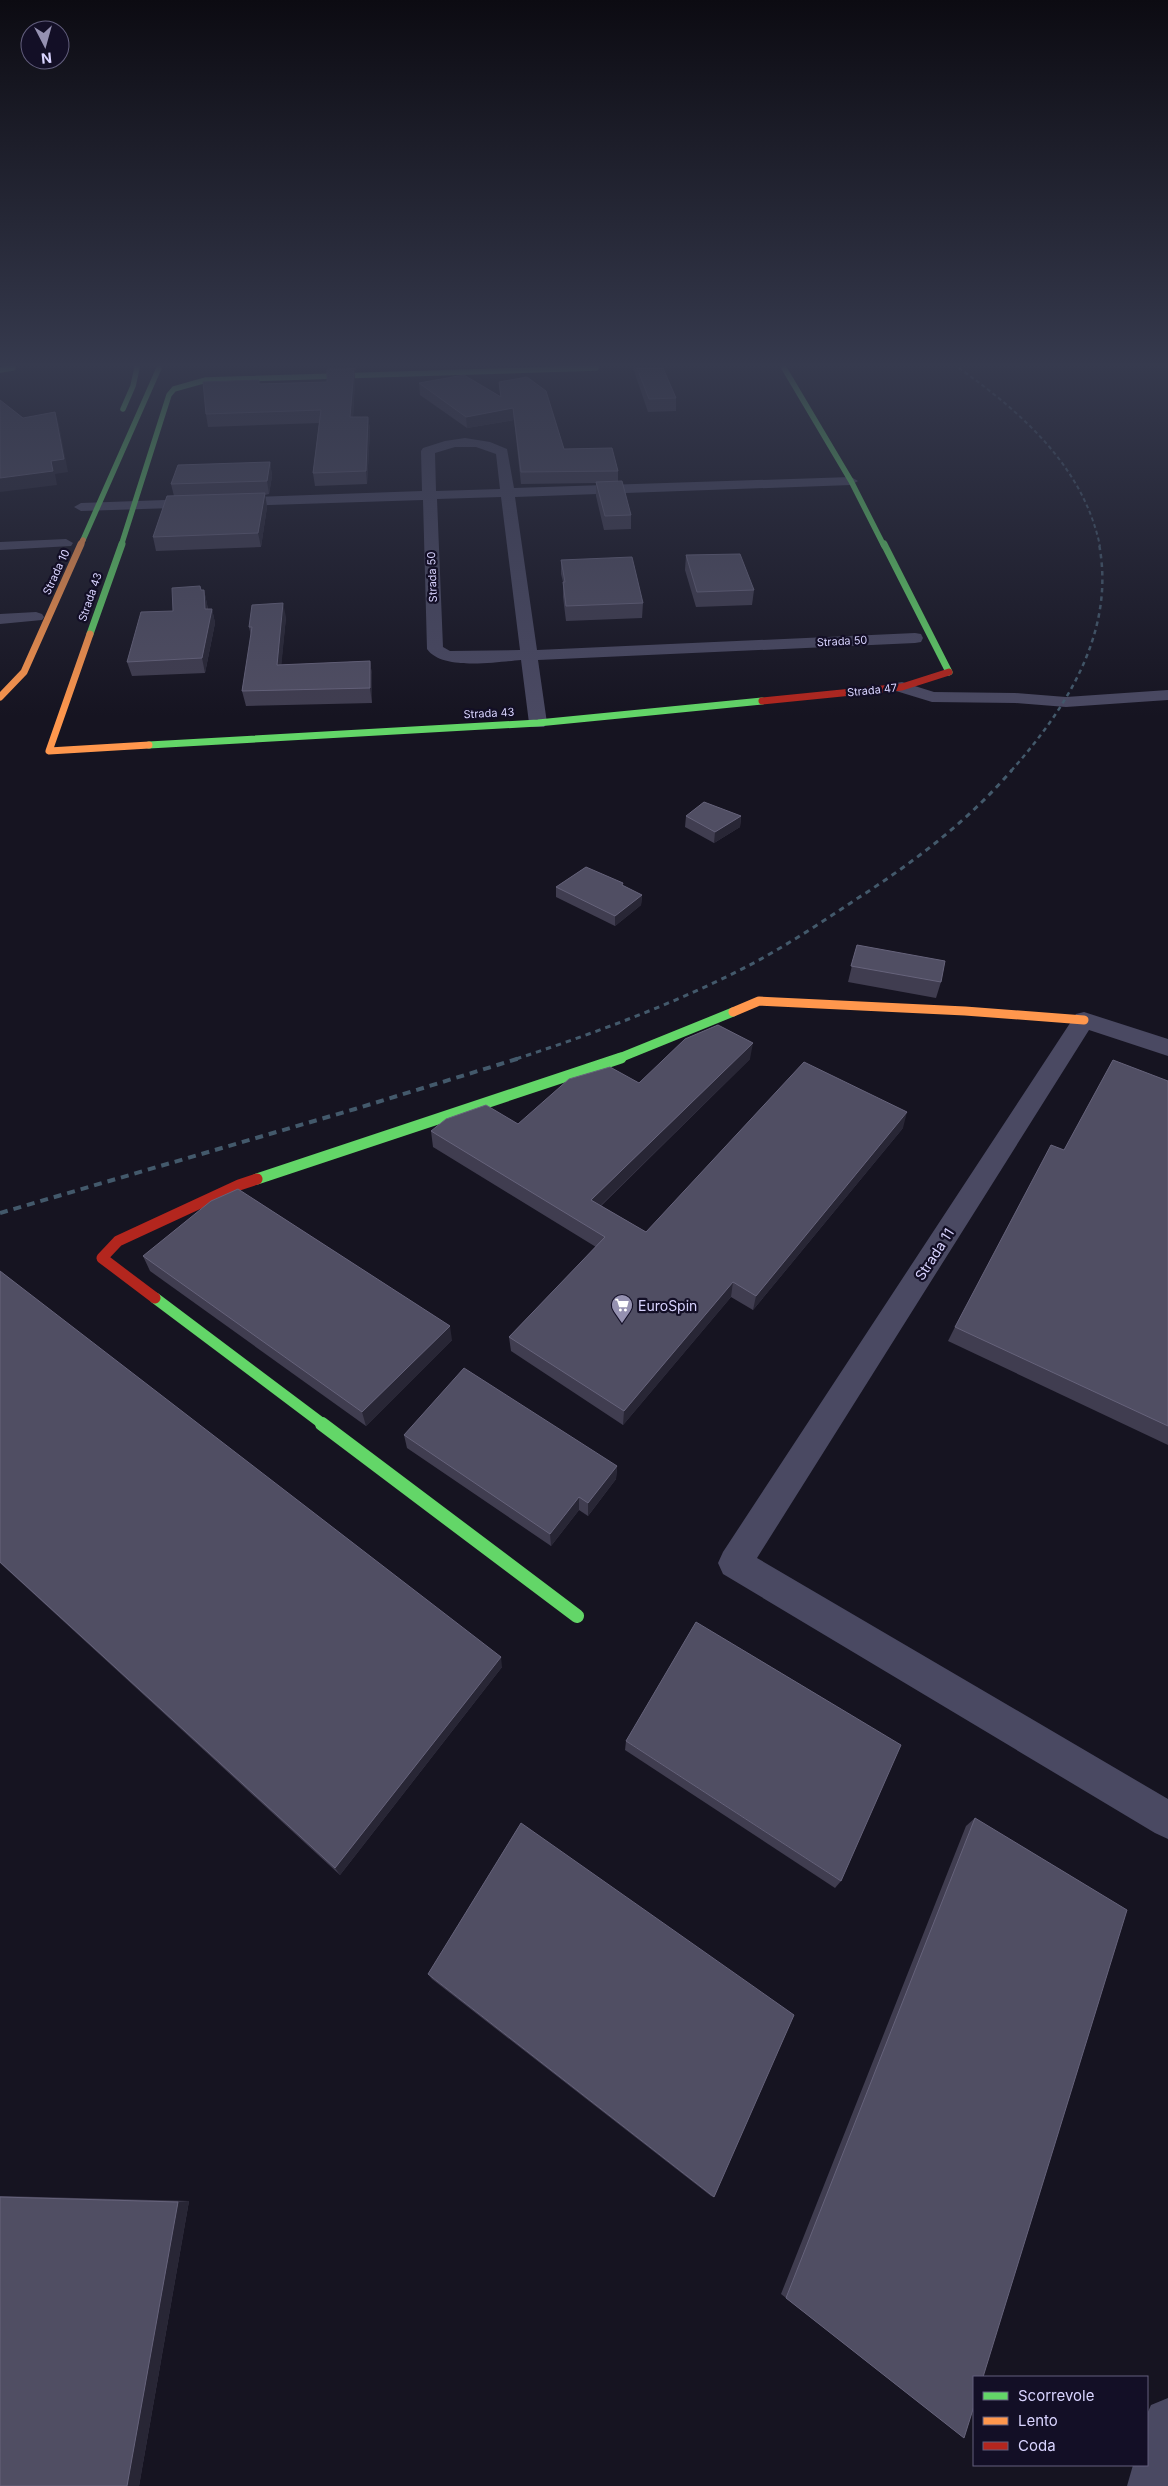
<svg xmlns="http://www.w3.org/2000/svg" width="1168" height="2486" font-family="Inter,sans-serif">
<rect width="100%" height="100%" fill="#161421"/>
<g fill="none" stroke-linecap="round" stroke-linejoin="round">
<g fill="#4a4962" fill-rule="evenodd">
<path d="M465 438 490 442 507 449 514 488 851 477 858 481 851 485 515 497 537 650 915 633 921 634 923 638 921 642 915 643 538 660 547 723 544 727H532L529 723 521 660C497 662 442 671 427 649L423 500 81 511 74 507 81 503 422 491 421 451 423 448 445 441ZM455 447H476L496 454 500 489 436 491 435 453ZM501 497 520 650 450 651 443 647 437 499Z"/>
<path d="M66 539 73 543 71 546 0 550V542Z"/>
<path d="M36 612 42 614 44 617 42 620 0 624V614Z"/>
<path d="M902 682 934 692 1015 693 1066 697 1168 690V700L1066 707 1015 703 932 702 896 691 893 687 896 683Z"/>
<path d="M1084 1012 1168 1039V1056L1089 1030 757 1558 1168 1799V1839L1155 1833 723 1574 718 1563 723 1552 1076 1014Z"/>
<path d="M1168 2398V2486H1127L1133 2465H1147V2414L1151 2405Z"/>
</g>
<g stroke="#63d668" stroke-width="5.5">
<path d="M784 368 851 481 884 546"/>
<path d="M0 370 13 368"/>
<path d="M123 409 133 386 137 368"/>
<path d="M83 540 159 368"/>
<path d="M121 546 169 395 174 389 206 380 596 368"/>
</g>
<g stroke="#63d668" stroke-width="7">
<path d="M884 544 949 672"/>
<path d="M90 634 122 544"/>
<path d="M149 745 538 723 762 701"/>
</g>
<path stroke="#63d668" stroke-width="9" d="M617 1059 733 1012"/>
<g stroke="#63d668" stroke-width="11">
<path d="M257 1179 621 1058"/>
<path d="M155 1298 324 1425"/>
</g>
<path stroke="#63d668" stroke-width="14" d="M322 1424 577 1616"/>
<path stroke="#ff974d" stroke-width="5.5" d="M80 546 83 540"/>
<g stroke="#ff974d" stroke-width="7">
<path d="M90 634 49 751 149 745"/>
<path d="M0 697 24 672 81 544"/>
</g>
<path stroke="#ff974d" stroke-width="9" d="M733 1012 759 1001 965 1011 1084 1020"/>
<path stroke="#b3261e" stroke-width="7" d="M762 701 902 687 949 672"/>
<path stroke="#b3261e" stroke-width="11" d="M155 1298 102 1258 118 1241 239 1185 257 1179"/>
<path stroke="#43596b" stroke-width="2" stroke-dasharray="4 3" stroke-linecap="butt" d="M959 368C1022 413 1083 466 1100 546"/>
<path stroke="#43596b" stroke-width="2.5" stroke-dasharray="4.5 4" stroke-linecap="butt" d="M1011 771C1066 709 1116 632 1099 544"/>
<path stroke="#43596b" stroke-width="3" stroke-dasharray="5.5 5" stroke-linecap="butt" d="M516 1059C595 1033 674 1004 748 966 786 946 822 922 858 898 914 862 968 821 1012 770"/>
<path stroke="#43596b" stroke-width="4" stroke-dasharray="8 6" stroke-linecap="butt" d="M0 1213 355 1109 520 1058"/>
</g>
<g fill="#403d50">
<path d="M328 368H356V370H354L355 381 353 417H368L370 430 367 484 315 486 313 473 319 423 208 427 206 414 260 384 327 382Z"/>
<path d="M633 368H663L676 398V411L648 412Z"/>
<path d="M499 382 564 449 618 471V481L631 515V529L604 530 596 496V483L521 484 514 420 467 428 420 395 419 383 500 396Z"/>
<path d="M270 462 272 476 269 494 265 495 267 507 261 547 156 551 153 537 174 496 171 484Z"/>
<path d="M686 555 754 590 752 605 696 607 685 570Z"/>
<path d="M561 560 643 603 642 618 566 621 563 597V582L561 574Z"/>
<path d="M201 590H204L208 609H212L215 623 205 673 132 676 127 662Z"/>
<path d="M286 617 281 665 370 661 372 675V703L246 706 242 691 251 636 249 627Z"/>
<path d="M686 816H741L740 827 714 843 685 827Z"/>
<path d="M556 887 642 895 641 905 615 926 556 897Z"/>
<path d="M857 945 941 982 936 998 848 982Z"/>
<path d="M750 1059 601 1206 646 1232 903 1128 753 1310 731 1297 623 1425 511 1351 509 1337 596 1247 433 1147 431 1131 518 1124 639 1083Z"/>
<path d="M1168 1081V1445L948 1341 955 1327 1064 1150Z"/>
<path d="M143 1256 452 1340 366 1426 150 1271Z"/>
<path d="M0 1271 502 1667 340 1875 0 1563Z"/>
<path d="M404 1435 617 1466 616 1479 588 1516 579 1510 551 1546 407 1448Z"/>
<path d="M626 1741 841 1881 835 1888 625 1750Z"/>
<path d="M975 1818 964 2438 954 2430 781 2294 966 1826Z"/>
<path d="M428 1974 714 2197 711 2196 432 1979Z"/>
<path d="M0 2196 189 2201 139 2486H0Z"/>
</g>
<g fill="#282635">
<path d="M354 369 355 381 352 430 350 417Z"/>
<path d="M513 408 514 420 467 428 466 417Z"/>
<path d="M55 412 59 425 68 472 55 474 57 485 0 492V478L51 461Z"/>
<path d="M368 417 370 430 367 484 366 471Z"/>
<path d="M270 462 272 476 269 494 267 481Z"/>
<path d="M265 493 267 507 261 547 258 533Z"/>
<path d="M204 590 207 604 209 624 205 609Z"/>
<path d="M283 603 286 617 280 680 277 665Z"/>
<path d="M212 609 215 623 205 673 202 658Z"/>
<path d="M370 661 372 675V703L370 688Z"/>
<path d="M741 816 740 827 714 843 715 832Z"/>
<path d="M642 895 641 905 615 926V916Z"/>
<path d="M753 1043 750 1059 591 1215V1200Z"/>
<path d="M907 1112 903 1128 753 1310 756 1296Z"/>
<path d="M733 1282 731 1297 623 1425 624 1411Z"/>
<path d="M450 1326 452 1340 366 1426 362 1412Z"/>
<path d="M617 1466 616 1479 588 1516V1503Z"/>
<path d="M579 1497V1510L551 1546 550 1534Z"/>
<path d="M501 1657 502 1667 340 1875 335 1868Z"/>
<path d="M189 2201 139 2486H127L178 2202Z"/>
</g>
<g fill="#504e63" stroke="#66637b">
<path d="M637 368H663L676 398 649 399Z"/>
<path d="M354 369 350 417H368L366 471 313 473 321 410 206 414 203 382 259 380V384L327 382V370Z"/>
<path d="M464 375 501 397 499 382 527 377 546 391 564 449 612 448 618 471 521 472 513 408 466 417 419 383Z"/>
<path d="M0 400 23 418 55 412 64 459 51 461 53 471 0 478Z"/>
<path d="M270 462 267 481 171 484 178 465Z"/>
<path d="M622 481 631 515 605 516 596 482Z"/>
<path d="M265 493 258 533 153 537 167 496Z"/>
<path d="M740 554 754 590 697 592 686 555Z"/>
<path d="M632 557 643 603 566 606 563 582H565L561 560Z"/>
<path d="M200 586 201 590H204L205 609H212L202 658 127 662 141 612 173 611 172 588Z"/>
<path d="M283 603 277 665 370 661V688L242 691 252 627H249L252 605Z"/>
<path d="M704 802 741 816 715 832 686 816Z"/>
<path d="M586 867 623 883 622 885 642 895 615 916 556 887Z"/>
<path d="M857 945 945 961 941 982 851 966Z"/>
<path d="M718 1025 753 1043 591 1200 646 1232 804 1062 907 1112 756 1296 733 1282 624 1411 509 1337 605 1237 431 1131 446 1119 486 1105 518 1124 569 1079 610 1067 639 1083 685 1039Z"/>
<path d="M1113 1060 1168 1081V1426L955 1327 1051 1145 1064 1150Z"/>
<path d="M238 1189 450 1326 362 1412 143 1256 211 1201Z"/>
<path d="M0 1271 501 1657 335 1868 0 1562Z"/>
<path d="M464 1368 617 1466 588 1503 579 1497 550 1534 404 1435Z"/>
<path d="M696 1622 901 1745 841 1881 626 1741Z"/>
<path d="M975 1818 1127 1910 983 2377H974V2406L964 2438 786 2298Z"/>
<path d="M521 1823 794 2015 714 2197 428 1974Z"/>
<path d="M0 2197 178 2202 127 2486H0Z"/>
</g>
<linearGradient id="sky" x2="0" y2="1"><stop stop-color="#0c0b12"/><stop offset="0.51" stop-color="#363a4e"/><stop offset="1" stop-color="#363a4e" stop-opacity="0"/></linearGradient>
<rect width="1168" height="716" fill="url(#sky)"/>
<defs>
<g id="supermarket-pin" transform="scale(1.125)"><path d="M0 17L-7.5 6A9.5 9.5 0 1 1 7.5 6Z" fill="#9591b1" stroke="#130f26"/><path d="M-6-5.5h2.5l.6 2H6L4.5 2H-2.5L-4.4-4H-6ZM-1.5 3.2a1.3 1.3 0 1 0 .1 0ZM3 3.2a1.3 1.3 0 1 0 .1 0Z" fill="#fff"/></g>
</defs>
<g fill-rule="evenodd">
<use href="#supermarket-pin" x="622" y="1305"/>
</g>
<g text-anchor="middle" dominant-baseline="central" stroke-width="4.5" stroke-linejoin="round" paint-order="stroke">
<g font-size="11" fill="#d9d4ff" stroke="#130f26">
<text transform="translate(56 572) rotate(-65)">Strada 10</text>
<text transform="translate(432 577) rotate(-92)">Strada 50</text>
<text transform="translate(90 597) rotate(-71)">Strada 43</text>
<text transform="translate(842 641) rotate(-3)">Strada 50</text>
<text transform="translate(872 690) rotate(-6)">Strada 47</text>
<text transform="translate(489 713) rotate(-3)">Strada 43</text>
</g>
<g font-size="14" fill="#d9d4ff" stroke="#130f26">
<text transform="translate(934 1254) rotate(-57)">Strada 11</text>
</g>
<g font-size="14" fill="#d9d4ff" stroke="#130f26" text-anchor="start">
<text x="638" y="1305">EuroSpin</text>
</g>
</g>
<rect x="973" y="2376" width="175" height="90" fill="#130f26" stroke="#625e7d"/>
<rect x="983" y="2392" width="25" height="8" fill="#63d668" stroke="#625e7d"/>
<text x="1018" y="2401" font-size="15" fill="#d9d4ff">Scorrevole</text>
<rect x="983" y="2417" width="25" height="8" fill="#ff974d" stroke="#625e7d"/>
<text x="1018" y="2426" font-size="15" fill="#d9d4ff">Lento</text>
<rect x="983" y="2442" width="25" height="8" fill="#b3261e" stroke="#625e7d"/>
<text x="1018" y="2451" font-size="15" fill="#d9d4ff">Coda</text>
<g transform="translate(45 45) rotate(174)"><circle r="24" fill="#130f26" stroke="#625e7d"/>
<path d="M0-4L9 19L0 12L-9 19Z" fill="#9591b1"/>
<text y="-8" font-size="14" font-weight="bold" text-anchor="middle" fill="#d9d4ff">N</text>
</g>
</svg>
